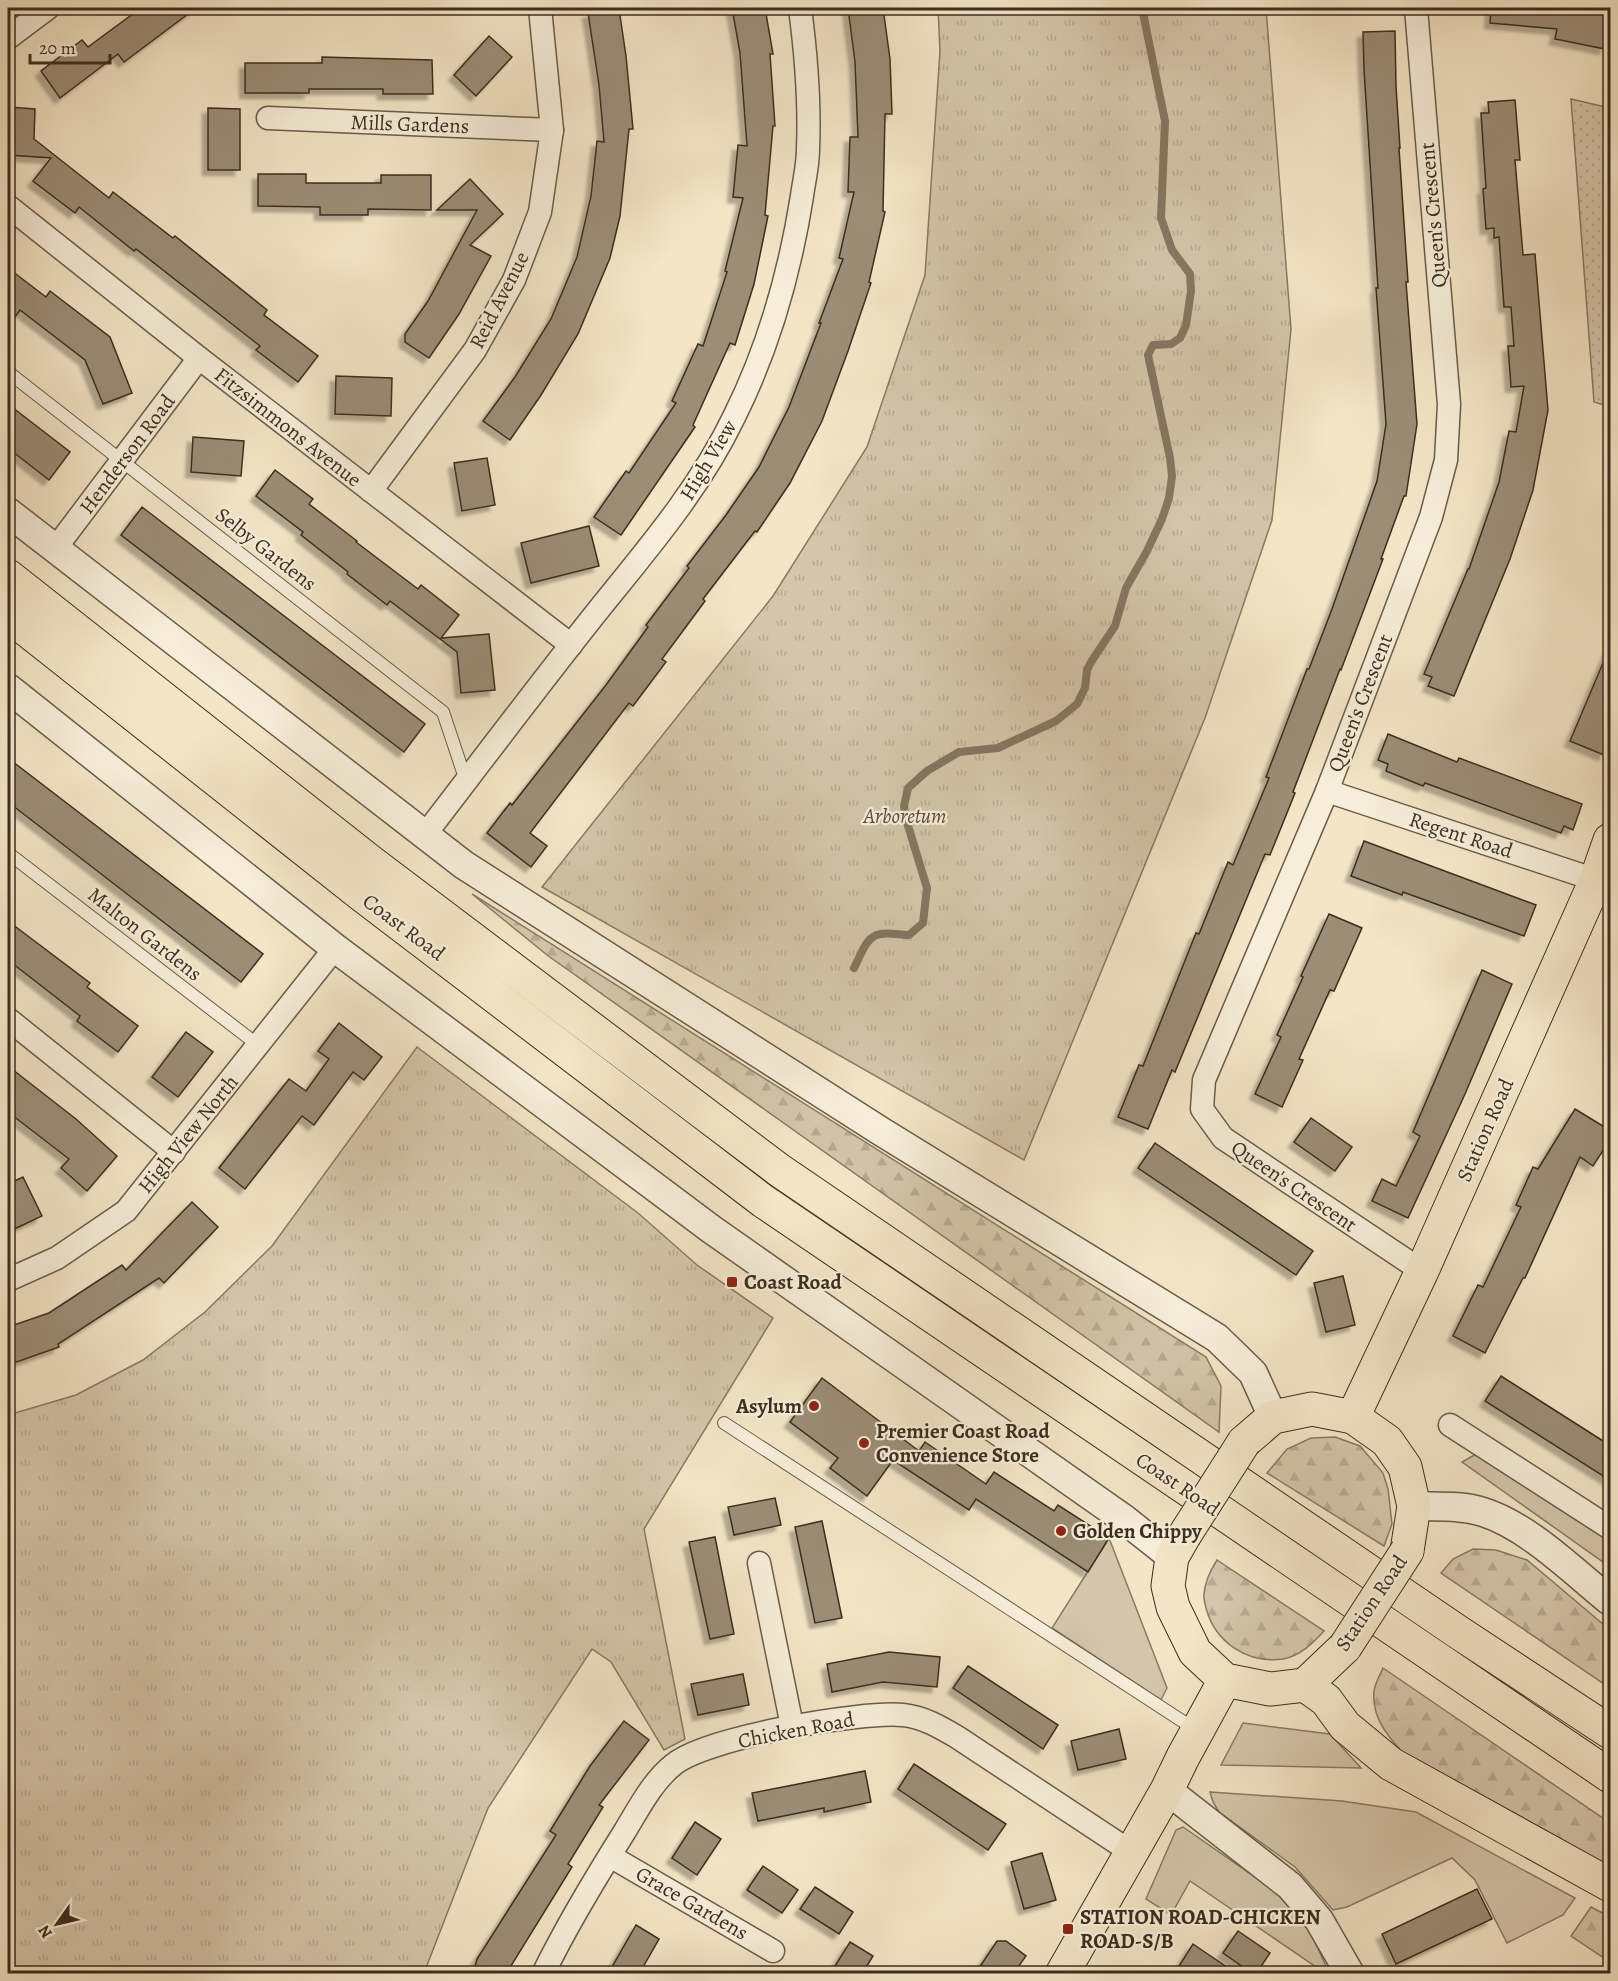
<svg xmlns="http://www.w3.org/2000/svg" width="1618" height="1981" font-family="Alegreya,serif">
<defs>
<pattern id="forest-firs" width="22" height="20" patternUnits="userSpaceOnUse" patternTransform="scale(1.5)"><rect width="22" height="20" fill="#d4c6aa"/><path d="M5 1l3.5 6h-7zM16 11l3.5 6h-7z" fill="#b7aa92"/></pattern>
<pattern id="park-tufts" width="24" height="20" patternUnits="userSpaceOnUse" patternTransform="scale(1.5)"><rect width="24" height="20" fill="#d4c6aa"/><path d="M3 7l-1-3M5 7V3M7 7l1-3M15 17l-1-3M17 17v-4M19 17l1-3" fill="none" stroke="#b7aa92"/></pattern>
<pattern id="garden-dots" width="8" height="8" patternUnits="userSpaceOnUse" patternTransform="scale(1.5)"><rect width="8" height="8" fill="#d4c6aa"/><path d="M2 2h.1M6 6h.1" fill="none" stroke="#b7aa92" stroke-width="1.8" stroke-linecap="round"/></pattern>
<filter id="shadow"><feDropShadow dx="-5.5" dy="5.5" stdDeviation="1.5" flood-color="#0004"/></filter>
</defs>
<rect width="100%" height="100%" fill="#f3e5c6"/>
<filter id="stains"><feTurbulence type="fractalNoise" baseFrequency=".00333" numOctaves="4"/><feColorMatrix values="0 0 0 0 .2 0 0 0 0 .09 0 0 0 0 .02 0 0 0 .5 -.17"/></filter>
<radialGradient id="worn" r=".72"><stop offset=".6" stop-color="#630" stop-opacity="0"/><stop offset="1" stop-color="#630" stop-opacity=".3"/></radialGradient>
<g fill="#d4c6aa" stroke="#887a64" stroke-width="1.5">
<path d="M1478 1453 1610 1540V1567L1462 1462Z"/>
<path d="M1109 1538 1167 1688 1161 1700 1052 1628Z"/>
<path d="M1243 1723 1330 1734 1361 1768 1221 1765Z"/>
<path d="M1210 1792 1342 1801 1416 1812 1575 1898 1563 1915 1507 1943 1475 1880 1452 1858 1347 1907 1333 1910 1295 1867 1219 1812 1213 1802Z"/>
<path d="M1183 1827 1281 1895 1308 1926 1329 1973H1325L1190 1881 1171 1915 1146 1899 1176 1830Z"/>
</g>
<g fill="url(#forest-firs)" stroke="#887a64" stroke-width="1.5">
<path d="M472 894 1206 1357 1221 1386 1219 1432 547 955Z"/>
<path d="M1335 1437 1360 1446 1383 1473 1388 1489 1392 1524 1384 1546 1267 1473 1287 1449 1311 1438Z"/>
<path d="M1473 1549 1496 1550 1527 1560 1610 1630V1688L1441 1573 1453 1559Z"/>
<path d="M1217 1560 1324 1631C1313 1643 1300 1656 1283 1659 1247 1664 1215 1642 1206 1608 1205 1603 1203 1598 1204 1594 1205 1581 1210 1571 1217 1560Z"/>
<path d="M1383 1668 1610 1823V1867L1410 1761C1392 1741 1371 1720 1374 1691 1375 1683 1380 1675 1383 1668Z"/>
<path d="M1591 1907 1610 1917V1962L1571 1936Z"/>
</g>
<g fill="url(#park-tufts)" stroke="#887a64" stroke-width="1.5">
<path d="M938 8H1266L1291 329 1272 520 1205 718 1024 1160 542 887 773 596 867 447 925 275 940 51Z"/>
<path d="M417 1047 638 1213 697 1265 773 1318 644 1529 685 1739 664 1750 611 1662 592 1649 488 1808 424 1973H8V1415L76 1395 143 1360 205 1312 272 1246Z"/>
</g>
<path fill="url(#garden-dots)" stroke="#887a64" stroke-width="1.5" d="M1571 99 1610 108V407L1594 402Z"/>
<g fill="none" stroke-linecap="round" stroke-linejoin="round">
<path stroke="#857761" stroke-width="8" d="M854 968C860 957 866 936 880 934 889 932 900 935 909 935L923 923 927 888 906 819 904 806 908 788 927 771 959 752 998 748 1056 721 1077 704 1085 688 1087 670 1091 662 1115 626 1126 588 1147 551 1162 519 1169 498 1172 476 1170 458 1148 355 1153 345 1171 344 1180 338 1186 325 1191 291 1190 274 1172 250 1161 218 1165 121 1142 8"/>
</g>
<g fill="#9b8d76" stroke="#3c2e1f" stroke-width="1.5" filter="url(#shadow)">
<path d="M141 8H196L124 62 118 54 60 98 41 71 82 40 88 47Z"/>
<path d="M732 8H765L773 54H770L775 126H773L765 215 768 216 754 284 735 345 730 343 693 425 695 427 621 535 594 517 626 471 629 473 676 403 672 401 698 344 703 346 727 272 725 271 743 198 733 197 738 145 747 146 740 53Z"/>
<path d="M848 8H883L890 59 892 114H885L883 211 885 212 869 282 871 283 848 351 822 421 790 483 757 532 755 531 703 599 705 601 662 659 666 662 633 706 629 703 530 833 547 846 531 867 487 833 510 803 512 805 606 685 648 627 646 625 689 568 687 566 726 515 759 467 789 407 821 323H819L843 259 839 258 854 192H848L850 137H858L855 62Z"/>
<path d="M1491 8H1566L1611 17 1605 49 1555 39 1557 29 1490 23Z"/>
<path d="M619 9 626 56 633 129H629L620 216 610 258 578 334 541 395 510 440 483 421 515 377 551 319 577 257 591 196 597 141 604 142 599 85 588 13Z"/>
<path d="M1395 31 1396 86 1400 148H1399L1408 282H1406L1417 424 1406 496H1404L1381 559H1383L1341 670 1340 669 1293 792 1295 793 1270 855 1265 854 1175 1072 1172 1070 1148 1129 1118 1117 1139 1065 1143 1066 1196 933 1199 934 1228 862 1233 865 1269 778 1266 777 1307 669H1309L1332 609 1377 481 1386 424 1376 288H1378L1364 70 1363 32Z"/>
<path d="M489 36 512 57 476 96 454 75Z"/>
<path d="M322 57 432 60 433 94H383V89H309V93H245V63H322Z"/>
<path d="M1515 100 1520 160H1515L1523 255 1535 254 1548 410 1533 490 1510 559 1454 696 1428 686 1432 677 1424 674 1468 569H1469L1499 482 1509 431 1516 432 1524 386 1511 387 1508 346H1514L1511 307H1504L1499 237 1494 238V228L1486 229 1483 189 1486 188 1481 113H1489L1488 102Z"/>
<path d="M8 107 35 109 34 139 109 198 113 192 173 238 175 236 267 310 264 315 318 356 298 382 256 350 260 346 136 249 134 251 79 207 75 213 33 181 51 158 8 155Z"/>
<path d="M208 108 240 109V170H208Z"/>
<path d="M258 174H306V183H381V175H431V210L368 209V215H320V207L258 206Z"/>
<path d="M470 179 503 214 470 245 491 256 459 314 429 358 405 342V334L428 301 477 210H437Z"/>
<path d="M8 268 46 297 50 291 110 337 132 393 103 404 85 360 20 310 8 327Z"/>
<path d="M336 376 392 378 391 416 335 414Z"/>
<path d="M8 404 70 452 49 480 8 448Z"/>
<path d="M193 437 244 441 241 476 191 472Z"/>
<path d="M487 458 495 505 462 511 454 463Z"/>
<path d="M275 470 313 499 309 504 357 541 356 542 418 589 421 585 459 615 441 638 489 634 495 690 461 693 457 652 390 601 387 605 347 574 348 572 301 535 303 532 256 496Z"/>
<path d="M142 507 425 724 404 752 121 535Z"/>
<path d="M589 526 599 566 531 583 521 543Z"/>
<path d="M1611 644V739L1604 755 1570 741Z"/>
<path d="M1388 734 1457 762 1459 758 1582 804 1573 830 1564 826 1561 833 1425 783 1423 786 1386 771 1388 764 1378 760Z"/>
<path d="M8 758 263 954 241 982 8 802Z"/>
<path d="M1364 841 1536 905 1524 936 1403 892 1402 895 1351 876Z"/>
<path d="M1329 914 1362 928 1334 991 1330 990 1299 1059 1303 1060 1282 1107 1255 1094 1281 1037 1277 1035 1303 977 1301 976Z"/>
<path d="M8 921 90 983 87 987 138 1026 118 1052 77 1021 80 1016 8 960Z"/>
<path d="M1482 970 1512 984 1465 1094 1408 1218 1372 1201 1382 1179 1396 1186 1420 1136 1413 1132Z"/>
<path d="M339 1023 382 1057 364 1080 353 1072 314 1125 302 1116 245 1189 219 1168 289 1079 306 1091 329 1059 318 1051Z"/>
<path d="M186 1032 213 1052 178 1097 152 1077Z"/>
<path d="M8 1066 76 1119 117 1156 87 1191 61 1168 69 1159 8 1112Z"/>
<path d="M1575 1109 1611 1131V1138L1593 1166 1580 1157 1525 1278H1523L1485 1353 1453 1336 1478 1285 1483 1287 1521 1207 1516 1205 1533 1167 1538 1169Z"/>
<path d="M1311 1118 1352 1147 1335 1171 1294 1142Z"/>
<path d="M1155 1143 1313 1251 1296 1275 1138 1168Z"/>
<path d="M23 1177 42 1216 8 1232V1184Z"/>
<path d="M192 1202 218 1227 164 1283 159 1278 58 1344 59 1347 8 1365V1327L49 1313 122 1265 126 1270Z"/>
<path d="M1343 1276 1355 1325 1326 1332 1314 1283Z"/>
<path d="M1501 1376 1611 1446V1481L1485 1401Z"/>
<path d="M822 1378 919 1451 925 1442 986 1484 994 1472 1054 1511 1058 1505 1109 1538 1088 1572 976 1499 969 1510 893 1460 867 1496 830 1468 838 1458 790 1422Z"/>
<path d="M775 1498 781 1525 734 1535 728 1507Z"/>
<path d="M822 1521 842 1618 815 1623 795 1527Z"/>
<path d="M715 1537 734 1634 710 1639 689 1542Z"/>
<path d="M889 1652 940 1657 937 1687 883 1682 832 1692 827 1664Z"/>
<path d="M968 1666 1058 1725 1043 1749 953 1688Z"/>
<path d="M743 1674 749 1705 698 1715 691 1684Z"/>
<path d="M624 1721 649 1740 599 1805 603 1807 568 1864 572 1867 506 1974H473L477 1959 556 1835 550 1831 590 1766Z"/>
<path d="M1119 1729 1126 1759 1078 1770 1071 1741Z"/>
<path d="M914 1764 1006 1824 988 1850 898 1789Z"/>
<path d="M865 1771 871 1802 824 1812V1808L758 1821 752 1793Z"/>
<path d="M695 1822 721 1839 697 1875 672 1858Z"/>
<path d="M1042 1853 1056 1900 1024 1909 1011 1862Z"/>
<path d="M763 1866 798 1890 782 1913 747 1890Z"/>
<path d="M815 1887 853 1912 839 1934 800 1909Z"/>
<path d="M1477 1889 1492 1919 1396 1964 1382 1934Z"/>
<path d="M636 1925 659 1939 639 1974H608Z"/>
<path d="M1238 1931 1270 1953 1256 1974H1253L1223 1953Z"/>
<path d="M997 1941H1006L1026 1956 1013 1974H975Z"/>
<path d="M850 1942 873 1956 862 1974H830Z"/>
<path d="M1193 1944 1237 1974H1174Z"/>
</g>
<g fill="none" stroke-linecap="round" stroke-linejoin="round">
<g stroke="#6a5c49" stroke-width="14">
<g id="service">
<path d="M8 372 443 712 466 781"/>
<path d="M8 853 258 1045"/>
<path d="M724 1423 1196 1730"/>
</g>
</g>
<g stroke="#6a5c49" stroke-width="25">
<g id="minor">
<path d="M1416 8 1449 404 1446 460 1431 517 1327 791 1204 1080 1202 1109 1223 1138 1422 1271"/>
<path d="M8 38 48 8"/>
<path d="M268 118 552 130"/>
<path d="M8 206 199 358 571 645"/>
<path d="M371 491 475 350 514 280 540 212 552 130 540 8"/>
<path d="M55 549 199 358"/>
<path d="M1327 791 1596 880"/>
<path d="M424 836C480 763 535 690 592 618 643 554 698 492 734 417 768 349 790 272 802 196 804 181 808 165 808 149 810 102 806 54 800 8"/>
<path d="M8 1019 174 1152"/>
<path d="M8 1280 57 1258 126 1211 335 948"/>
<path d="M1450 1425 1610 1528"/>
<path d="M759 1563 792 1726"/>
<path d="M610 1856 773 1951"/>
<path d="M543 1974C567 1925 596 1877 625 1831 639 1808 652 1782 673 1765 704 1738 860 1711 903 1715 923 1717 940 1727 957 1737L1131 1852"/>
</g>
</g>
<g stroke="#6a5c49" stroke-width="31">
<g id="tertiary">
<path d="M8 512 464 865 882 1132 1217 1338 1253 1373 1273 1417"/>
<path d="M8 688 335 948 663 1193 711 1229 1124 1519 1172 1557"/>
<path d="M1414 1506C1437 1507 1461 1505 1483 1512 1528 1526 1574 1572 1610 1601"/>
<path d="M1167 1790 1290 1886 1319 1920 1350 1974"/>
</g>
</g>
<g stroke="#3c2e1f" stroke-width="35">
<g id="primary">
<path d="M1353 1417 1422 1271 1596 880 1610 840"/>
<path d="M1244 1442 1273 1417 1312 1409 1353 1417 1387 1441 1405 1467 1414 1506 1407 1551"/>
<path d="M1184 1536 1172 1557 1168 1586 1173 1607 1195 1652 1225 1680 1270 1689 1305 1685 1345 1647"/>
<path d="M1062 1974 1167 1790 1183 1757 1225 1680"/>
</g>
</g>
<g stroke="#3c2e1f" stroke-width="35">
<g id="trunk">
<path d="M8 576 372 863 779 1170 1458 1632 1610 1732"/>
<path d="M8 615 362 895 763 1201 1610 1776"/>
<path d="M1305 1685 1326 1700 1345 1726 1391 1764 1610 1885"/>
</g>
</g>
<use href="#service" stroke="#f7eeda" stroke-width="12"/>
<use href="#minor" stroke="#f7eeda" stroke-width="22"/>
<use href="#tertiary" stroke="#f7eeda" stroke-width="28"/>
<use href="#primary" stroke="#f3e5c6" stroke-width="33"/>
<use href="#trunk" stroke="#f3e5c6" stroke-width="33"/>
<g stroke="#3c2e1f" stroke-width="35" stroke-linecap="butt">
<g id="primary-bridge">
<path d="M1184 1536 1244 1442"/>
<path d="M1345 1647 1407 1551"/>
</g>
</g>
<use href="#primary-bridge" stroke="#f3e5c6" stroke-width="33"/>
</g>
<g fill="#8f2418" stroke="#f7eeda" stroke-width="2">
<rect x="726" y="1276" width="12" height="12" rx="3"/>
<circle cx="814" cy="1406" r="6"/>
<circle cx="864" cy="1443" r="6"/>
<circle cx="1061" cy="1531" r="6"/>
<rect x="1062" y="1923" width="12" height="12" rx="3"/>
</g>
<g text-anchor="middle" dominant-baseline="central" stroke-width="4.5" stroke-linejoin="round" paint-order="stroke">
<g font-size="21" fill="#3c2e1f" stroke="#f7eeda">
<text transform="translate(410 124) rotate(2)">Mills Gardens</text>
<text transform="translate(1433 215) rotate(-95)">Queen's Crescent</text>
<text transform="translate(499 300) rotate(-63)">Reid Avenue</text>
<text transform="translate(288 427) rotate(38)">Fitzsimmons Avenue</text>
<text transform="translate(127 454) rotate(-53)">Henderson Road</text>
<text transform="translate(708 460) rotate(-59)">High View</text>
<text transform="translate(266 549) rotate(38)">Selby Gardens</text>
<text transform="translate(1360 703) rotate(-69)">Queen's Crescent</text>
<text transform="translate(1461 835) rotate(18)">Regent Road</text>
<text transform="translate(404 927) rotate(37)">Coast Road</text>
<text transform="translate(145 934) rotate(38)">Malton Gardens</text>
<text transform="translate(1485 1130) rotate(-66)">Station Road</text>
<text transform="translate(188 1134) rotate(-51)">High View North</text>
<text transform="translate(1294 1186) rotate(34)">Queen's Crescent</text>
<text transform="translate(1178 1484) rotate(34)">Coast Road</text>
<text transform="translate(1371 1603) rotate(-56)">Station Road</text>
<text transform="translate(796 1730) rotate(-11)">Chicken Road</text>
<text transform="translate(692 1903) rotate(30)">Grace Gardens</text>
</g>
<g font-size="21" font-style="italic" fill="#5a4c3b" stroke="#f7eeda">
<text x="905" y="816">Arboretum</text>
</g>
<g font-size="21" font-weight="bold" fill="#3c2e1f" stroke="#f7eeda" text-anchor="start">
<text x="744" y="1282">Coast Road</text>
<text x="802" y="1406" text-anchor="end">Asylum</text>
<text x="876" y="1431">Premier Coast Road<tspan x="876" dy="24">Convenience Store</tspan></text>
<text x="1073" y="1531">Golden Chippy</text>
<text x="1080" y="1917">STATION ROAD-CHICKEN<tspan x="1080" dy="24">ROAD-S/B</tspan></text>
</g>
</g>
<rect width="1618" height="1981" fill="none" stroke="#f3e5c6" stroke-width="30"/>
<rect x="9" y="9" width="1600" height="1963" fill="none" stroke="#3c2e1f" stroke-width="3"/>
<rect x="15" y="15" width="1588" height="1951" fill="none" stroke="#3c2e1f" stroke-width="1.5"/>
<g transform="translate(57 1924) rotate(236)" stroke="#f7eeda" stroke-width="4.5" paint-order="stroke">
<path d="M0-4.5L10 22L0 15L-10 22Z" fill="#3c2e1f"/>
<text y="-9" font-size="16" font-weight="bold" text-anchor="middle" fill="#3c2e1f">N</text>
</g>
<path d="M30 54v9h80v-9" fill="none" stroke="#3c2e1f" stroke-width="3"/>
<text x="39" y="54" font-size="18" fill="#3c2e1f" stroke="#f7eeda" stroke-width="4.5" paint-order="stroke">20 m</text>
<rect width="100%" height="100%" filter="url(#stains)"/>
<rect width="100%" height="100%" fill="url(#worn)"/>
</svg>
